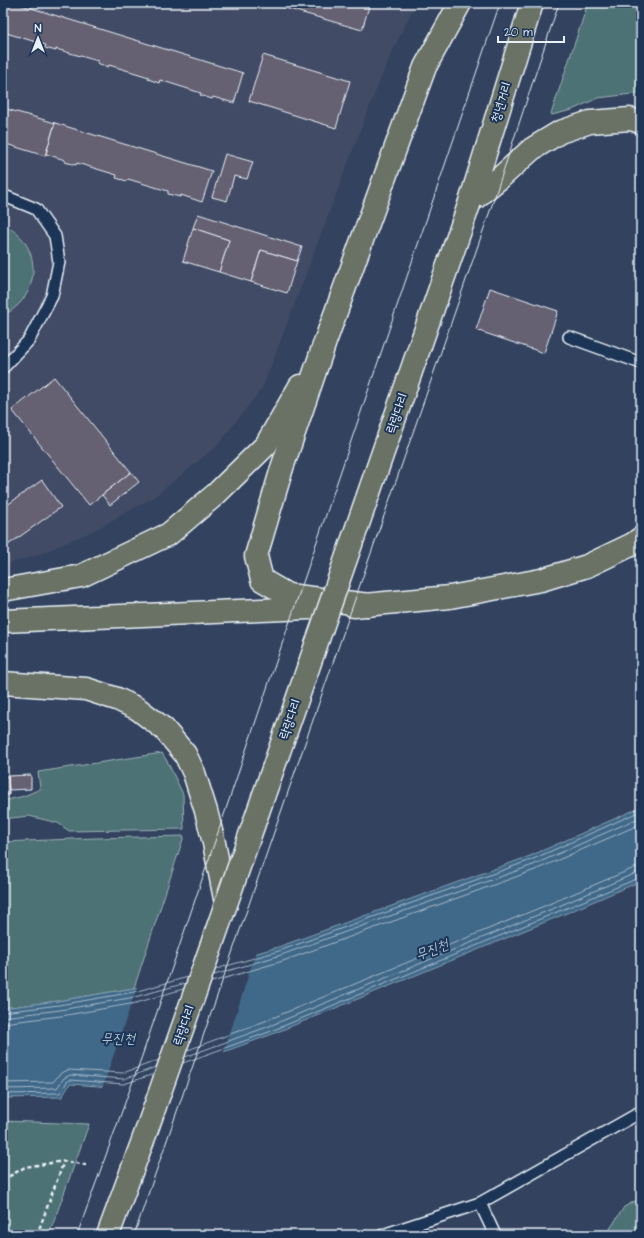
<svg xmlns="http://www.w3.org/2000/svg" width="644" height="1238" font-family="'Architects Daughter','Poor Story',sans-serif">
<rect width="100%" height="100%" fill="#33425f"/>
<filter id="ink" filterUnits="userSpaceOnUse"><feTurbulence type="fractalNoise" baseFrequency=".025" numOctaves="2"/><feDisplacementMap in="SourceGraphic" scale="8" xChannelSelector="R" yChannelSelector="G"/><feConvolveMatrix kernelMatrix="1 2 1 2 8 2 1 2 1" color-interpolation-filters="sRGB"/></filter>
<g filter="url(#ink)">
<path fill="#424b65" d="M3 3H416L391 54 370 105 263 387 217 446 154 497 93 531 38 555 3 565Z"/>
<g fill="#4e7274" stroke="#9bb2b6">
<path d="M588 3H641V95L632 94 598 98 572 110 552 115 551 114Z"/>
<path d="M3 225C44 242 42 298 3 315Z"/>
<path d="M162 753 168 763 183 794 184 829 69 831 58 823 29 816 3 819V801L24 796 40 789 38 772Z"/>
<path d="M184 836 134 988 58 1001 3 1008V842L94 838Z"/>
<path d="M3 1121 89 1124 49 1235H3Z"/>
<path d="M641 1198V1235H606L624 1207Z"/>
</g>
<path fill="#406888" stroke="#839fb5" d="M641 807V881L555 918 270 1035 125 1088 70 1084 62 1097 3 1098V1008L58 1001 134 988 278 947 530 856Z"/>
<path fill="#33425f" d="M256 951 223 1055 125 1090 102 1089 138 984Z"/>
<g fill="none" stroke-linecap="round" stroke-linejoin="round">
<g stroke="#a5bacb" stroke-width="1">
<path d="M216 969 279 951 531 860 641 811"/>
<path d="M214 975 281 955 533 865 641 817"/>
<path d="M212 982 283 961 535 870 641 824"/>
<path d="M3 1012 59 1005 134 992 188 977"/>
<path d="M3 1017 60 1010 135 997 186 983"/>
<path d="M3 1023 61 1016 136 1003 183 989"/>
<path d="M188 1050 265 1021 549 904 634 868 641 866"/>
<path d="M185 1057 267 1027 552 909 636 873 641 872"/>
<path d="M183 1063 269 1032 641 877"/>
<path d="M3 1083 53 1082 61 1073 68 1070 123 1073 159 1060"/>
<path d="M3 1089 57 1088 64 1078 70 1075 124 1079 156 1067"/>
<path d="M3 1094 60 1093 67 1082 70 1080 124 1084 154 1074"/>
</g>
</g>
<g fill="#656172" stroke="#e8f1f8">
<path d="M3 3H15L243 73 234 103 213 97 212 99 200 95 201 93 160 80 159 83 148 79 149 77 109 65 108 67 97 63 98 61 56 49V51L45 48 46 45 3 32Z"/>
<path d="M268 3H370L362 30Z"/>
<path d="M263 55 350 81 336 128 249 101Z"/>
<path d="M3 108 55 123 45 156 3 143Z"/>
<path d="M55 123 212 171 202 202 181 195 180 197 168 194V191L128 179 127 181 116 178 117 175 77 163 76 165 65 162V160L46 154Z"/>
<path d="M225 154 253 162 247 179 234 176 227 201 212 197Z"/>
<path d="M198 214 302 247 297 261 261 250 251 282 219 272 229 240 193 228Z"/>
<path d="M193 228 229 240 219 272 183 261Z"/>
<path d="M261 250 297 261 287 293 251 282Z"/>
<path d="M490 288 558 311 544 353 476 330Z"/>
<path d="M54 377 131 472 89 505 12 410Z"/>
<path d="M131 472 139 482 110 505 102 495Z"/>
<path d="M42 480 61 507 8 545 3 538V508Z"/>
<path d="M31 775V789L9 790 8 776Z"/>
<path d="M3 776H8L9 795H3Z"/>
</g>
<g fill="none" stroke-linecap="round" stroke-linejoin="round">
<g stroke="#e8f1f8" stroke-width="14">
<g id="service">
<path d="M3 197H7L36 209 55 236 59 262 52 296 29 340 3 368"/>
<path d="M569 337 641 363"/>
<path d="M480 1203 495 1235"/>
<path d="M383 1235 480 1203 641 1112"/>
</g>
</g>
<g stroke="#e8f1f8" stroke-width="25">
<g id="primary">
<path d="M470 202 532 3"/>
<path d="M470 202 501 177 532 149 560 132 590 122 630 119 641 122"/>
<path d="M3 590 81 576 169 534 216 494 266 445 300 386"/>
<path d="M369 605 288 595 262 580 256 556 282 468 325 342 425 67 460 3"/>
<path d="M354 606 450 597 541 580 587 566 633 544 641 538"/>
<path d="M3 621 310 608"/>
<path d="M3 683 86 689 117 699 138 709 164 729 185 754 194 773 206 811 214 843 226 904"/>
</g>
</g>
<g stroke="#e8f1f8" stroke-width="2.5" stroke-dasharray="4 3" stroke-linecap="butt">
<path d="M3 1180 25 1167 64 1161 86 1165"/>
<path d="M37 1235 64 1161"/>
</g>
<use href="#service" stroke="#1d3557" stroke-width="11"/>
<use href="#primary" stroke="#6b7165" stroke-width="22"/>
<g stroke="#e8f1f8" stroke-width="1">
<path d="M77 1235 142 1056 500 3"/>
<path d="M134 1235 491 208 559 3"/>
</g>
<g stroke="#e8f1f8" stroke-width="25" stroke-linecap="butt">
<path id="primary-bridge" d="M108 1235 146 1132 226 904 470 202"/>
</g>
<use href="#primary-bridge" stroke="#6b7165" stroke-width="22"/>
</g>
</g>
<g text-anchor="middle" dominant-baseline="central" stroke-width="4" stroke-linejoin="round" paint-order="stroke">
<g font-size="13" fill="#e8f1f8" stroke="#1d3557">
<text transform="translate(501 102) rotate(-73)">청년거리</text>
<text transform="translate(397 413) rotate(-71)">락랑다리</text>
<text transform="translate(290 719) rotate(-71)">락랑다리</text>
<text transform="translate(184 1025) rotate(-71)">락랑다리</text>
</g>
<g font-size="14" font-style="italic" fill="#adc1d1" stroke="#1d3557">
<text transform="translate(432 950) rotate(-21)">무진천</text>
<text x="118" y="1039">무진천</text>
</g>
</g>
<rect width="644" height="1238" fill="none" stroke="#1d3557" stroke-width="16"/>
<rect x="8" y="8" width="628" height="1222" fill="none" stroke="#e8f1f8" stroke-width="1.5" filter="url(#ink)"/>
<g transform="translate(38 38)" stroke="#1d3557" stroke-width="3" paint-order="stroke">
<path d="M0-3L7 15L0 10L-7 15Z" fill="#e8f1f8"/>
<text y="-6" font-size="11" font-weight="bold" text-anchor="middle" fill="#e8f1f8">N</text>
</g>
<path d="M498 36v6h66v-6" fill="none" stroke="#e8f1f8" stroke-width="2"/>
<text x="504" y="36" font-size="12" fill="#e8f1f8" stroke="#1d3557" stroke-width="3" paint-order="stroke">20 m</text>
</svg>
